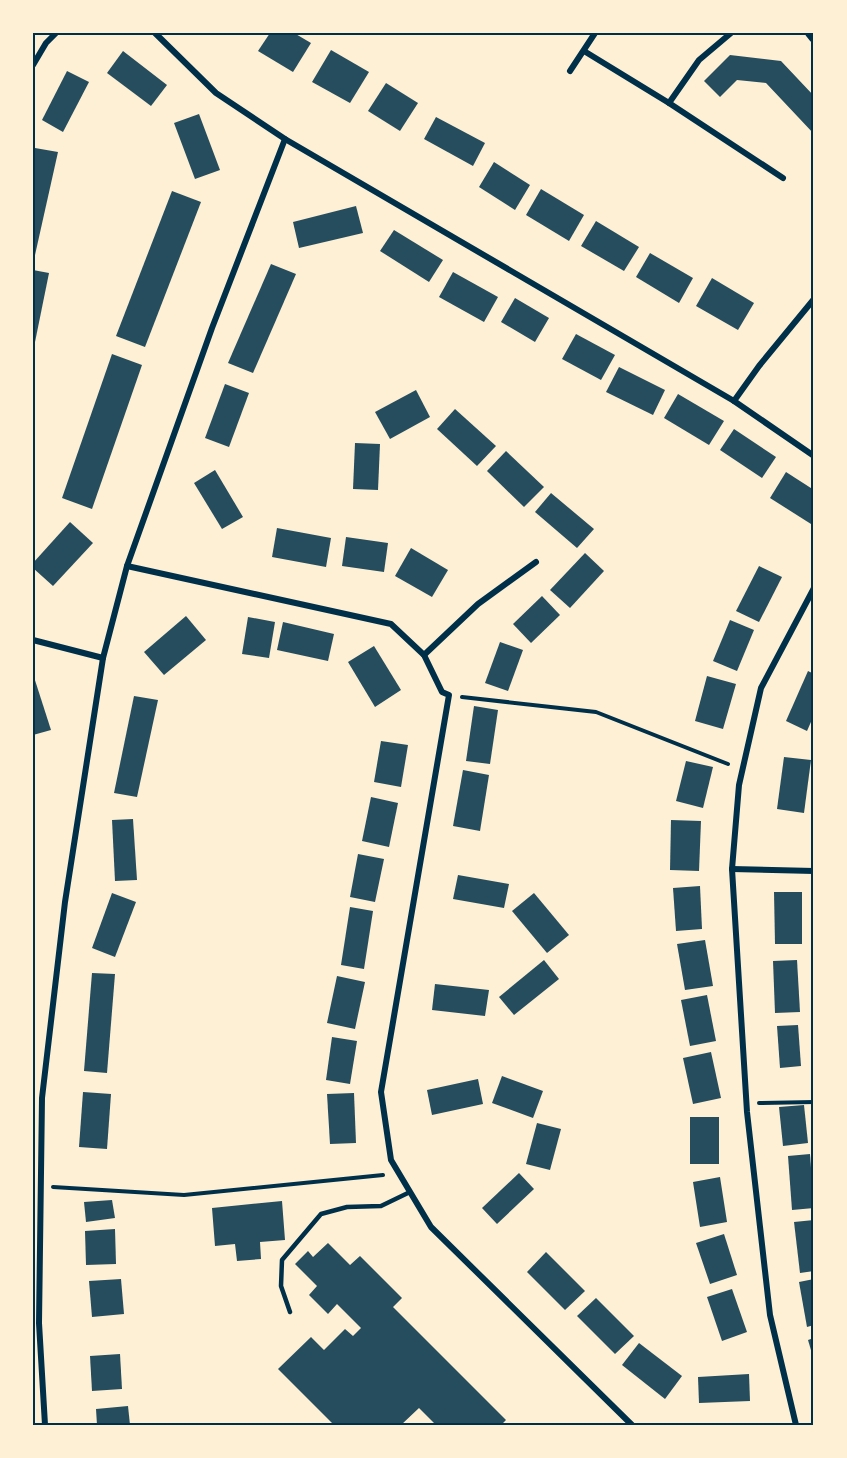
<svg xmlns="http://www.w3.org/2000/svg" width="847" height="1458" font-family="Mulish,sans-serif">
<rect width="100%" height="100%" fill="#fdf0d5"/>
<g fill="#264d5e">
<path d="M270 33H294L311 43 293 72 258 51Z"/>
<path d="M331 50 369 72 350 103 312 82Z"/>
<path d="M123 51 167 85 151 106 107 73Z"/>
<path d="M730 55 781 61 814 96V134L766 83 737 80 720 97 704 81Z"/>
<path d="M67 71 89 82 63 132 42 120Z"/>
<path d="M386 83 418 103 400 131 368 111Z"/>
<path d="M199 114 220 170 195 179 174 123Z"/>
<path d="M436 117 485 143 473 166 424 139Z"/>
<path d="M35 148 58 152 35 255H33V158Z"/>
<path d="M494 162 530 185 515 210 479 187Z"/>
<path d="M541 189 584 215 569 241 526 215Z"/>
<path d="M172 191 201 202 145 347 116 336Z"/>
<path d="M356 206 363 233 299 248 293 222Z"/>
<path d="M596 221 639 247 624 271 581 246Z"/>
<path d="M394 230 443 260 429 282 380 251Z"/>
<path d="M650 253 693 278 679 303 636 277Z"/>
<path d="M271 264 296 274 253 373 228 363Z"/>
<path d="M33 270 49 273 34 347H33Z"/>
<path d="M453 272 498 297 484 322 439 297Z"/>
<path d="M712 278 754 303 738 330 696 306Z"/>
<path d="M515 298 549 318 535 342 501 322Z"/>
<path d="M576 334 615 355 601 380 562 359Z"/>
<path d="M112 354 142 365 92 509 62 498Z"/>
<path d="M619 367 665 390 653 415 606 392Z"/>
<path d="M225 384 249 393 229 447 205 438Z"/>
<path d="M416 390 430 417 390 439 375 412Z"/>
<path d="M678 394 724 421 709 445 664 418Z"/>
<path d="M455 409 496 446 477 466 437 429Z"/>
<path d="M734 429 776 457 762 478 720 450Z"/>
<path d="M355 443 380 444 378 490 353 489Z"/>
<path d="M506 451 544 487 524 507 487 471Z"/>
<path d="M215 470 243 517 222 529 194 483Z"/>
<path d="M786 472 814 490V518L811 524 770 498Z"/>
<path d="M551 493 594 529 577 548 535 512Z"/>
<path d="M70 522 93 543 53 586 33 568V563Z"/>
<path d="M277 528 331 538 326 567 272 557Z"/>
<path d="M346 537 388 543 384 572 342 566Z"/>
<path d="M411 548 448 570 432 597 395 576Z"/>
<path d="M585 553 604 571 570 608 550 590Z"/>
<path d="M759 566 782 577 759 622 736 611Z"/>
<path d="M542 596 560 615 531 643 513 624Z"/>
<path d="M186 616 206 640 164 675 144 652Z"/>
<path d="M248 617 275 622 269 658 242 654Z"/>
<path d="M730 620 754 630 737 671 713 661Z"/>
<path d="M283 622 334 634 328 661 277 650Z"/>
<path d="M500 642 523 650 508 691 485 683Z"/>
<path d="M374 646 401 690 375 707 348 662Z"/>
<path d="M808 671 814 674V715L807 731 786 721Z"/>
<path d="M33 674 51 730 33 735Z"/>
<path d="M707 676 736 684 723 729 695 721Z"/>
<path d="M134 696 158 700 137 797 114 793Z"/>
<path d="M474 706 498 710 490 764 466 761Z"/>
<path d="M381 741 408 745 401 787 374 782Z"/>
<path d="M784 757 811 760 804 813 777 809Z"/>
<path d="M686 761 713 767 703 808 676 801Z"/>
<path d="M463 770 489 775 480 831 453 826Z"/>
<path d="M371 797 398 803 389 847 362 841Z"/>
<path d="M133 819 137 880 115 881 112 820Z"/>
<path d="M671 820 701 821 699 871 670 870Z"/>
<path d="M358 854 384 859 375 902 350 897Z"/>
<path d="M458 875 509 884 504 908 453 899Z"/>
<path d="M700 886 702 929 676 931 673 888Z"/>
<path d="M774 892H802V944H775Z"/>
<path d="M112 893 136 902 115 957 92 948Z"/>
<path d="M534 893 569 935 547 953 512 911Z"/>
<path d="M350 907 373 911 364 969 341 965Z"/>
<path d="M705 940 713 986 685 990 677 944Z"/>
<path d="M544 960 559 979 514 1015 499 997Z"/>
<path d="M797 960 800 1012 775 1013 773 961Z"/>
<path d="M92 973 115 974 107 1073 84 1071Z"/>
<path d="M337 976 365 982 355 1029 327 1023Z"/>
<path d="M435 984 489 990 485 1016 432 1010Z"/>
<path d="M707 995 716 1041 690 1046 681 1000Z"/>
<path d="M798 1025 801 1066 780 1068 777 1026Z"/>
<path d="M332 1037 357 1041 350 1084 326 1080Z"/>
<path d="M711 1052 721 1098 693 1104 683 1058Z"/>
<path d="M502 1076 543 1091 533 1118 492 1103Z"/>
<path d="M478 1079 483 1104 432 1115 427 1090Z"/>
<path d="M83 1092 111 1094 107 1149 79 1147Z"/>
<path d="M354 1093 356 1143 330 1144 327 1094Z"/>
<path d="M804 1105 808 1143 783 1146 779 1107Z"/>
<rect x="690" y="1117" width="29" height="47"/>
<path d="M537 1123 561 1129 550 1170 526 1164Z"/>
<path d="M810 1154 814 1208 792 1210 788 1156Z"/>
<path d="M519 1173 534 1189 497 1224 482 1208Z"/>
<path d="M720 1177 727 1222 700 1227 693 1182Z"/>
<path d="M112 1200 115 1218 86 1222 84 1202Z"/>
<path d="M282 1201 285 1240 260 1242 261 1259 237 1261 235 1244 215 1246 212 1208Z"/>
<path d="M814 1220V1271L800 1273 794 1222Z"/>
<path d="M115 1229 116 1264 86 1265 85 1231Z"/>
<path d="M724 1234 737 1275 710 1284 696 1243Z"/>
<path d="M328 1243 350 1265 360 1256 402 1298 393 1307 506 1420 501 1425H436L419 1408 401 1425H334L278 1369 311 1337 324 1350 345 1329 353 1336 361 1328 337 1304 328 1314 309 1295 317 1286 295 1264 308 1251 313 1257Z"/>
<path d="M546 1252 585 1291 565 1310 527 1272Z"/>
<path d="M121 1279 124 1314 92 1317 89 1281Z"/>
<path d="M814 1279V1325L807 1327 799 1282Z"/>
<path d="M732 1289 747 1332 722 1341 707 1297Z"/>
<path d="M596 1298 634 1336 615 1354 577 1316Z"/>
<path d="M814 1338V1357H813L808 1340Z"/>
<path d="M639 1343 682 1376 665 1399 622 1365Z"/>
<path d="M120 1354 122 1389 92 1391 90 1356Z"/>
<path d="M749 1374 750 1401 699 1403 698 1377Z"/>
<path d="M128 1406 130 1425H97L96 1409Z"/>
</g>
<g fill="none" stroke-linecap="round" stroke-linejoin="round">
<g stroke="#003049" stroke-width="4">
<path d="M462 697 596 712 728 764"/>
<path d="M759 1103 814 1102"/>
<path d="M53 1187 184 1195 383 1175"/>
</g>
<path stroke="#003049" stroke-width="4.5" d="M290 1312 281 1286 282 1260 321 1214 347 1207 381 1206 410 1192"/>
<g stroke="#003049" stroke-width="6">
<path d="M155 33 216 93 285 139 734 401 814 456"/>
<path d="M584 51 669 103 783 178"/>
<path d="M33 65 46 43 56 33"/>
<path d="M570 71 595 33"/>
<path d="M669 103 699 60 731 33"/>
<path d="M734 401 759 366 814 299"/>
<path d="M127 566 391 624 424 655 442 692 449 695 381 1092 391 1160 431 1227 632 1425"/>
<path d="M33 640 103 658"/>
<path d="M424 655 478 604 536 562"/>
<path d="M732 869 814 871"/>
<path d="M45 1425 39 1323 42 1098 65 902 103 658 127 566 212 328 285 139"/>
<path d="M796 1425 770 1315 747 1112 732 869 739 785 761 688 814 588"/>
</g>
<path stroke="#003049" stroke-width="10" d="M810 33 814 38"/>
</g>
<rect width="847" height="1458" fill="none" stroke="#fdf0d5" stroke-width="69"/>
<rect x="34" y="34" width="778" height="1390" fill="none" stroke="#003049" stroke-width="2"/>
</svg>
